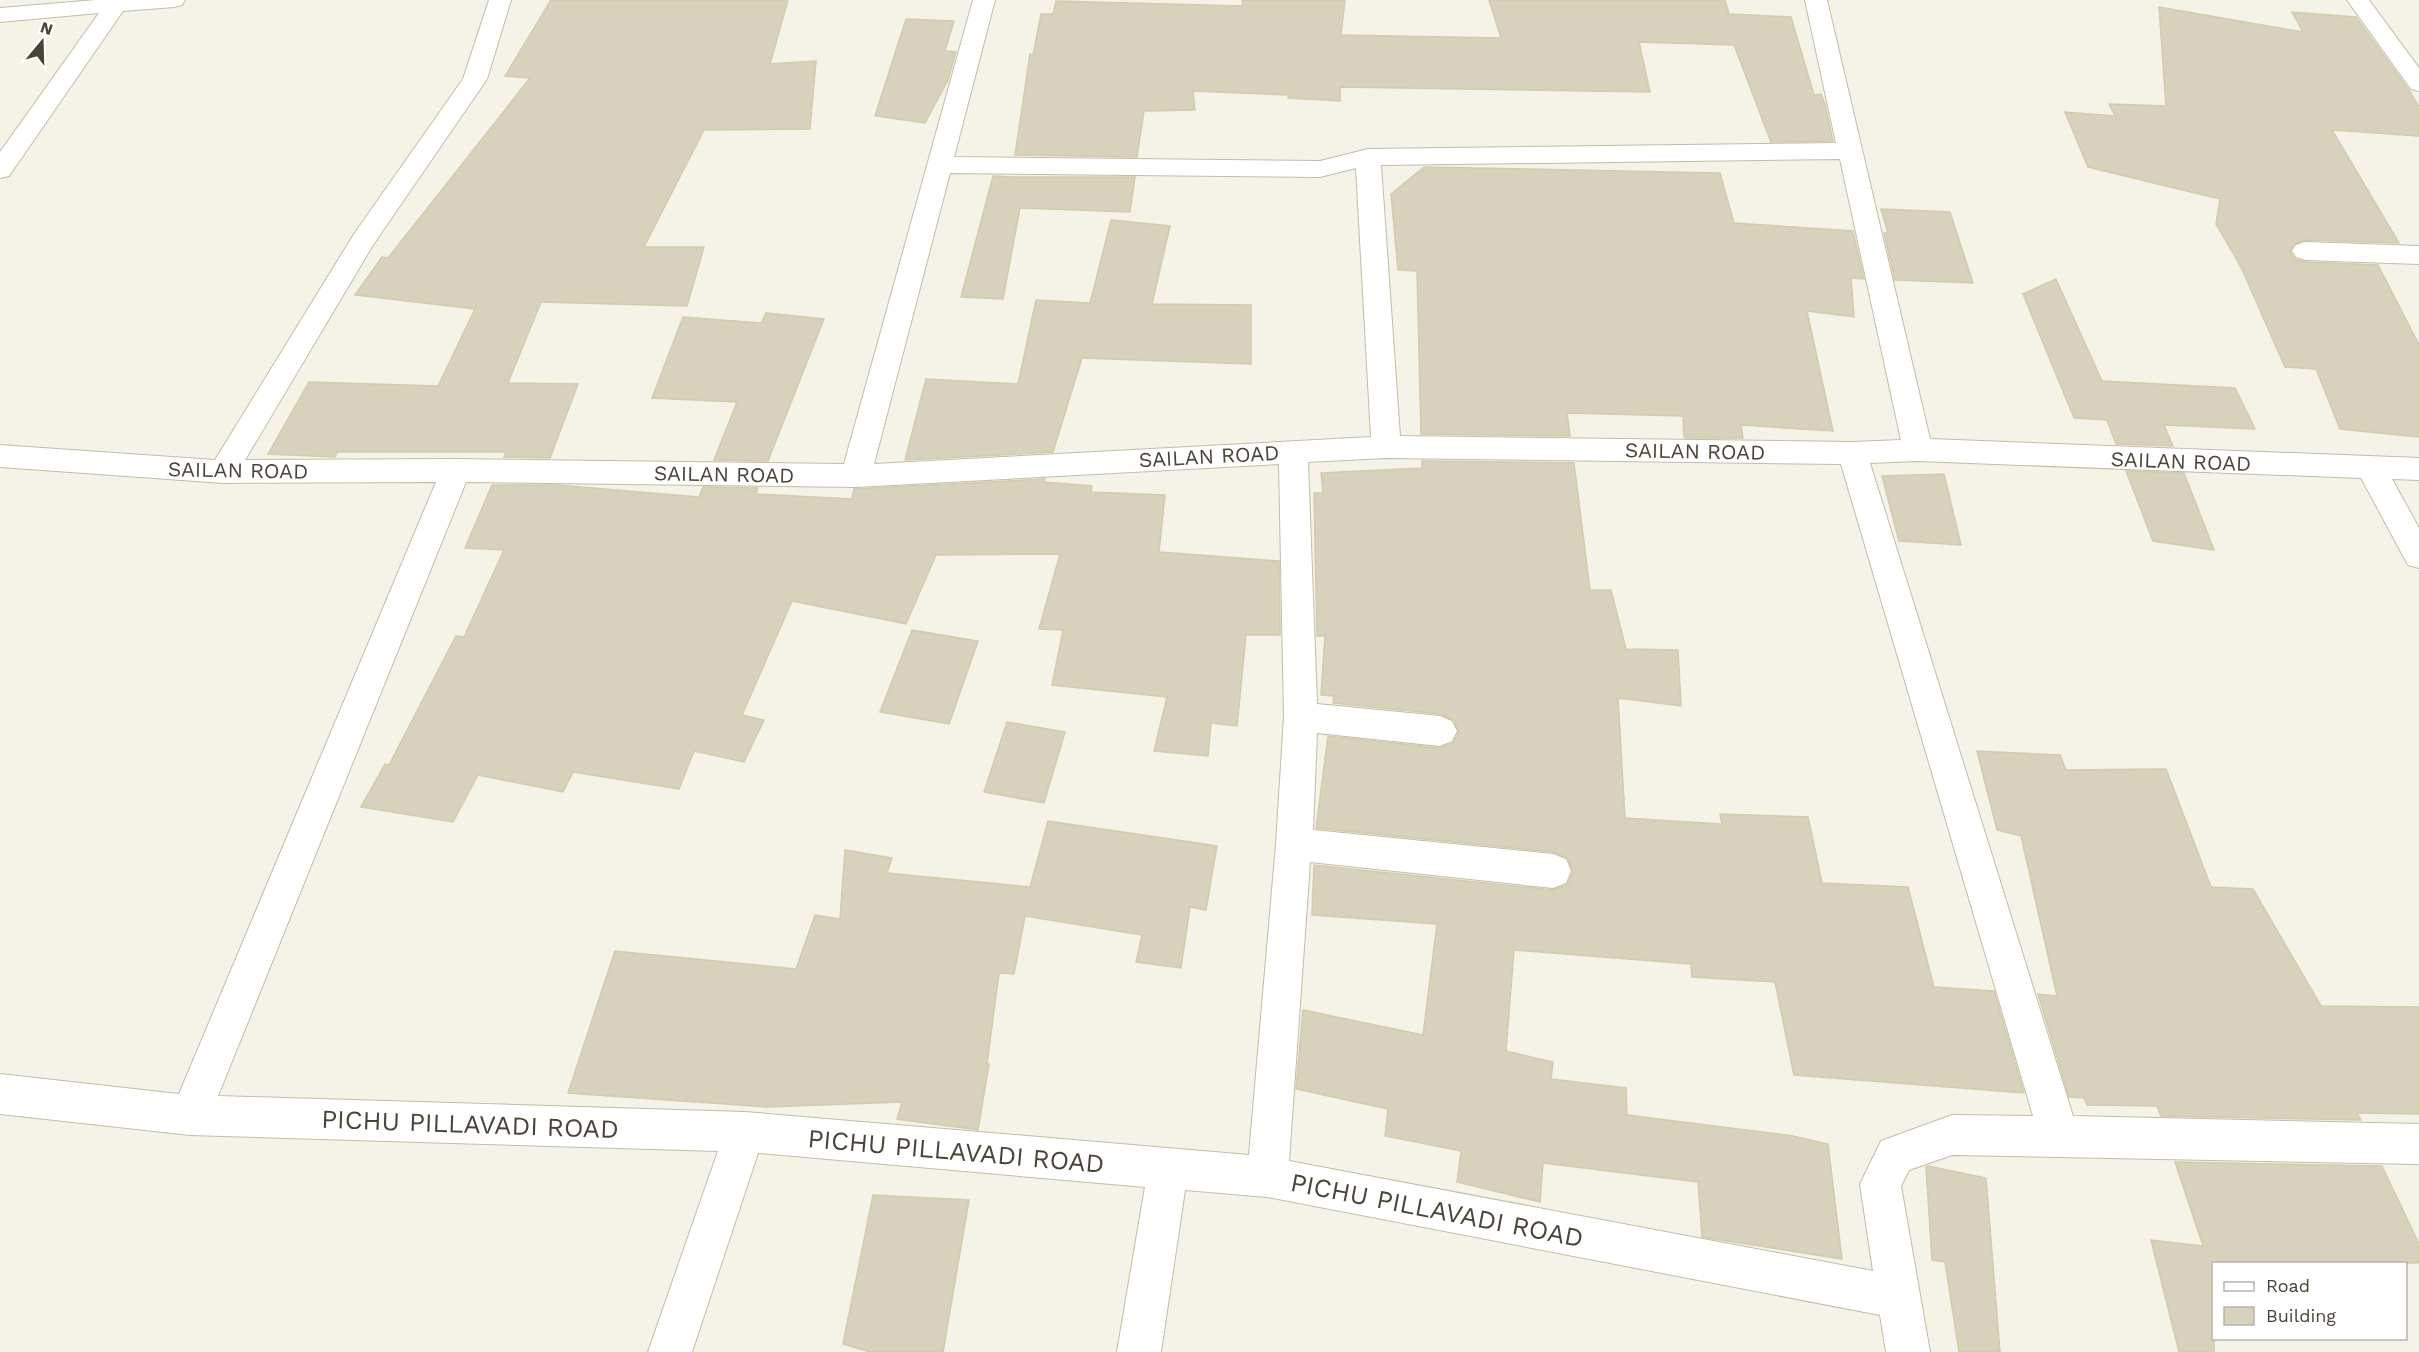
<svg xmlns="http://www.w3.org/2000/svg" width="2419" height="1352" font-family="'Work Sans',sans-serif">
<rect width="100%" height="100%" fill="#f5f3e7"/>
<g fill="#d8d1bb" stroke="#d4caad" stroke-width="1.5">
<path d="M551 0H788L770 64 816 61 810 129 704 130 644 247H704L687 306 541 302 508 383 578 384 550 458 504 457 506 452H337L335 457 268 454 309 382 438 386 475 309 355 295 382 257 388 258 530 78 505 76Z"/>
<path d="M1242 0H1345L1341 35 1501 38 1489 0H1725L1729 14 1791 17 1814 95 1821 94 1825 104 1833 141 1771 142 1734 45 1639 42 1650 92 1340 87V101L1288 98 1289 95 1193 91 1195 110 1144 111 1137 157 1015 155 1030 54 1033 55 1041 14H1053L1056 1 1243 6Z"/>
<path d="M2159 7 2303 32 2292 12 2356 17 2409 90 2419 107V136L2332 130 2399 243 2305 240 2294 244 2290 252 2295 259 2305 262 2378 265 2419 345V437L2340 429 2316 369 2285 367 2241 267 2216 224 2220 199 2088 167 2065 112 2115 116 2109 104 2166 106Z"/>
<path d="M906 19 954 21 945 51 956 52 948 80 925 123 875 116Z"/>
<path d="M1424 167 1720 173 1734 223 1853 231 1864 279 1851 278 1854 317 1807 311 1833 431 1741 425 1743 438H1687L1684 437 1683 416 1567 413 1570 436 1421 434 1417 271 1398 270 1391 194Z"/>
<path d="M993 176 1012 177H1135L1130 212 1020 208 1003 299 961 297Z"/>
<path d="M1881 209 1950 212 1973 283 1895 280 1884 233H1888Z"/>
<path d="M1111 220 1170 226 1152 304 1251 305V364L1082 358 1053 452 905 460 926 379 1018 384 1036 300 1090 303Z"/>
<path d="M2056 279 2102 381 2235 388 2255 429 2164 425 2173 446 2116 444 2107 420 2074 418 2023 294Z"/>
<path d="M766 313 824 319 768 461 714 460 737 402 652 398 683 317 761 323Z"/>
<path d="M1422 461 1574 463 1590 590H1611L1626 649 1678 650 1681 706 1618 698 1625 818 1722 824 1720 814 1808 817 1822 883 1908 887 1934 987 1994 991 2024 1093 1794 1075 1775 982 1692 977 1691 964 1514 950 1506 1051 1553 1062 1551 1079 1626 1088 1627 1115 1793 1136 1828 1144 1842 1259 1702 1237 1698 1182 1543 1163 1540 1202 1457 1182 1461 1151 1385 1136 1388 1109 1296 1089 1303 1010 1423 1035 1437 924 1312 915 1314 865 1553 890 1567 885 1573 872 1568 858 1553 852 1316 828 1328 736 1440 748 1453 743 1459 732 1454 720 1441 714 1333 703 1334 696 1321 695 1325 636H1317L1314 493H1323L1321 473 1422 468Z"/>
<path d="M2126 471 2184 473 2214 550 2153 541Z"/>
<path d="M1944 474 1961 545 1899 541 1882 476Z"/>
<path d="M1045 479 1044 482 1092 486 1091 492 1165 495 1159 552 1279 561 1280 635H1246L1237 726 1211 723 1208 756 1154 751 1167 697 1052 685 1063 630 1039 629 1060 554 936 555 906 624 792 601 742 715 764 720 744 762 694 751 679 789 573 772 563 792 478 775 453 822 361 807 385 764 389 765 456 636 464 637 504 550 465 548 492 485H557L699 497 703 487 758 488 756 494 852 499 854 489Z"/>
<path d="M912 630 978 641 949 724 880 712Z"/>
<path d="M1007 722 1065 732 1044 803 984 792Z"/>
<path d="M1977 751 2060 755 2066 770 2166 769 2211 887 2253 889 2321 1006 2419 1007V1114L2357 1113 2361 1120 2161 1116 2157 1106 2087 1105 2084 1098 2069 1097 2038 994 2057 996 2021 836 1997 830Z"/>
<path d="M1048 821 1217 846 1206 910 1190 907 1181 968 1136 962 1142 935 1025 916 1014 974 999 973 987 1064H989L978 1130 897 1119 902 1102 766 1107 568 1093 615 951 796 969 815 915 840 919 845 850 892 858 887 873 1030 887Z"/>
<path d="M2175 1162 2382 1166 2419 1244V1263H2214V1352H2179L2151 1240 2203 1246Z"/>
<path d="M1928 1166 1986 1178 2000 1352H1959L1945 1262 1932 1260 1926 1167Z"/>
<path d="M873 1195 969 1200 943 1352H870L843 1344Z"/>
</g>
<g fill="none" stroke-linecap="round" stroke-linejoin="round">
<g stroke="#c2bda8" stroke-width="2">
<g id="minor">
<path d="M96 0H185L182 5 174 7 123 11 9 176 0 178V152L99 13 0 22V8Z"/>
<path d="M489 0H511L487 79 373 245 245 460 456 459 844 464 973 0H995L954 157 1320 161 1368 149 1836 143 1805 0H1827L1930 439 2419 458V480L2392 479 2419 528V568L2408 565 2361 478 1918 461 1870 463 2073 1116 2419 1124V1164L1952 1155 1909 1170 1901 1186 1930 1352H1886L1880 1315 1267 1197 1185 1190 1161 1352H1117L1145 1187 758 1153 692 1352H648L718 1151 190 1135 0 1114V1074L179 1094 436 482 223 483 0 467V445L215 460 354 234 463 79ZM1840 159 1901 440 1852 442 1400 436 1381 165ZM1356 168 1371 437 874 464 950 173 1320 177ZM1386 458 1841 464 2033 1116 1952 1115 1881 1141 1860 1184 1873 1271 1289 1161 1310 862 1553 888 1566 883 1571 871 1566 859 1553 854 1313 830 1317 733 1440 746 1452 741 1457 731 1452 721 1440 716 1317 704 1308 462ZM1279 464 1284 717 1276 844 1249 1155 745 1112 218 1096 466 482 856 487Z"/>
<path d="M2347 0H2369L2419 68V91L2411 89Z"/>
<path d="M2305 242 2419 246V264L2305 260 2296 257 2292 251 2296 245Z"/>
</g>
</g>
<use href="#minor" fill="#fff" fill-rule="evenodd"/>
</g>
<g text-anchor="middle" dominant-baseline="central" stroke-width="4.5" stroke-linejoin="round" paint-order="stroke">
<g font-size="21" fill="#494435" stroke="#fff">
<text transform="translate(1695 451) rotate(1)">SAILAN ROAD</text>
<text transform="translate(1209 456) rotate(-3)">SAILAN ROAD</text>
<text transform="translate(2181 461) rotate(2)">SAILAN ROAD</text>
<text transform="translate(238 470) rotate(1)">SAILAN ROAD</text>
<text transform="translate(724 474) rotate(1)">SAILAN ROAD</text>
</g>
<g font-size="26" fill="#494435" stroke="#fff">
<text transform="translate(470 1124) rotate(2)">PICHU PILLAVADI ROAD</text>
<text transform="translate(956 1151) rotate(5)">PICHU PILLAVADI ROAD</text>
<text transform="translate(1437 1210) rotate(11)">PICHU PILLAVADI ROAD</text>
</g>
</g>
<rect x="2212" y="1262" width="195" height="78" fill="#ffffff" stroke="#b6b4ae" stroke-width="1.5"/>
<rect x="2224" y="1282" width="30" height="9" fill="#ffffff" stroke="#b6b4ae" stroke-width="1.5"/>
<text x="2266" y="1292" font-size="18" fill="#494435">Road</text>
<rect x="2224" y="1307" width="30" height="18" fill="#d8d1bb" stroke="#b6b4ae" stroke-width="1.5"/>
<text x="2266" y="1322" font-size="18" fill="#494435">Building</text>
<g transform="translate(42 42) rotate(19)" stroke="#ffffff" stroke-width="4.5" paint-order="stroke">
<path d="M0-4.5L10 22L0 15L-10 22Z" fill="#494435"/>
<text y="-9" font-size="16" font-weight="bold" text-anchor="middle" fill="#494435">N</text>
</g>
</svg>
